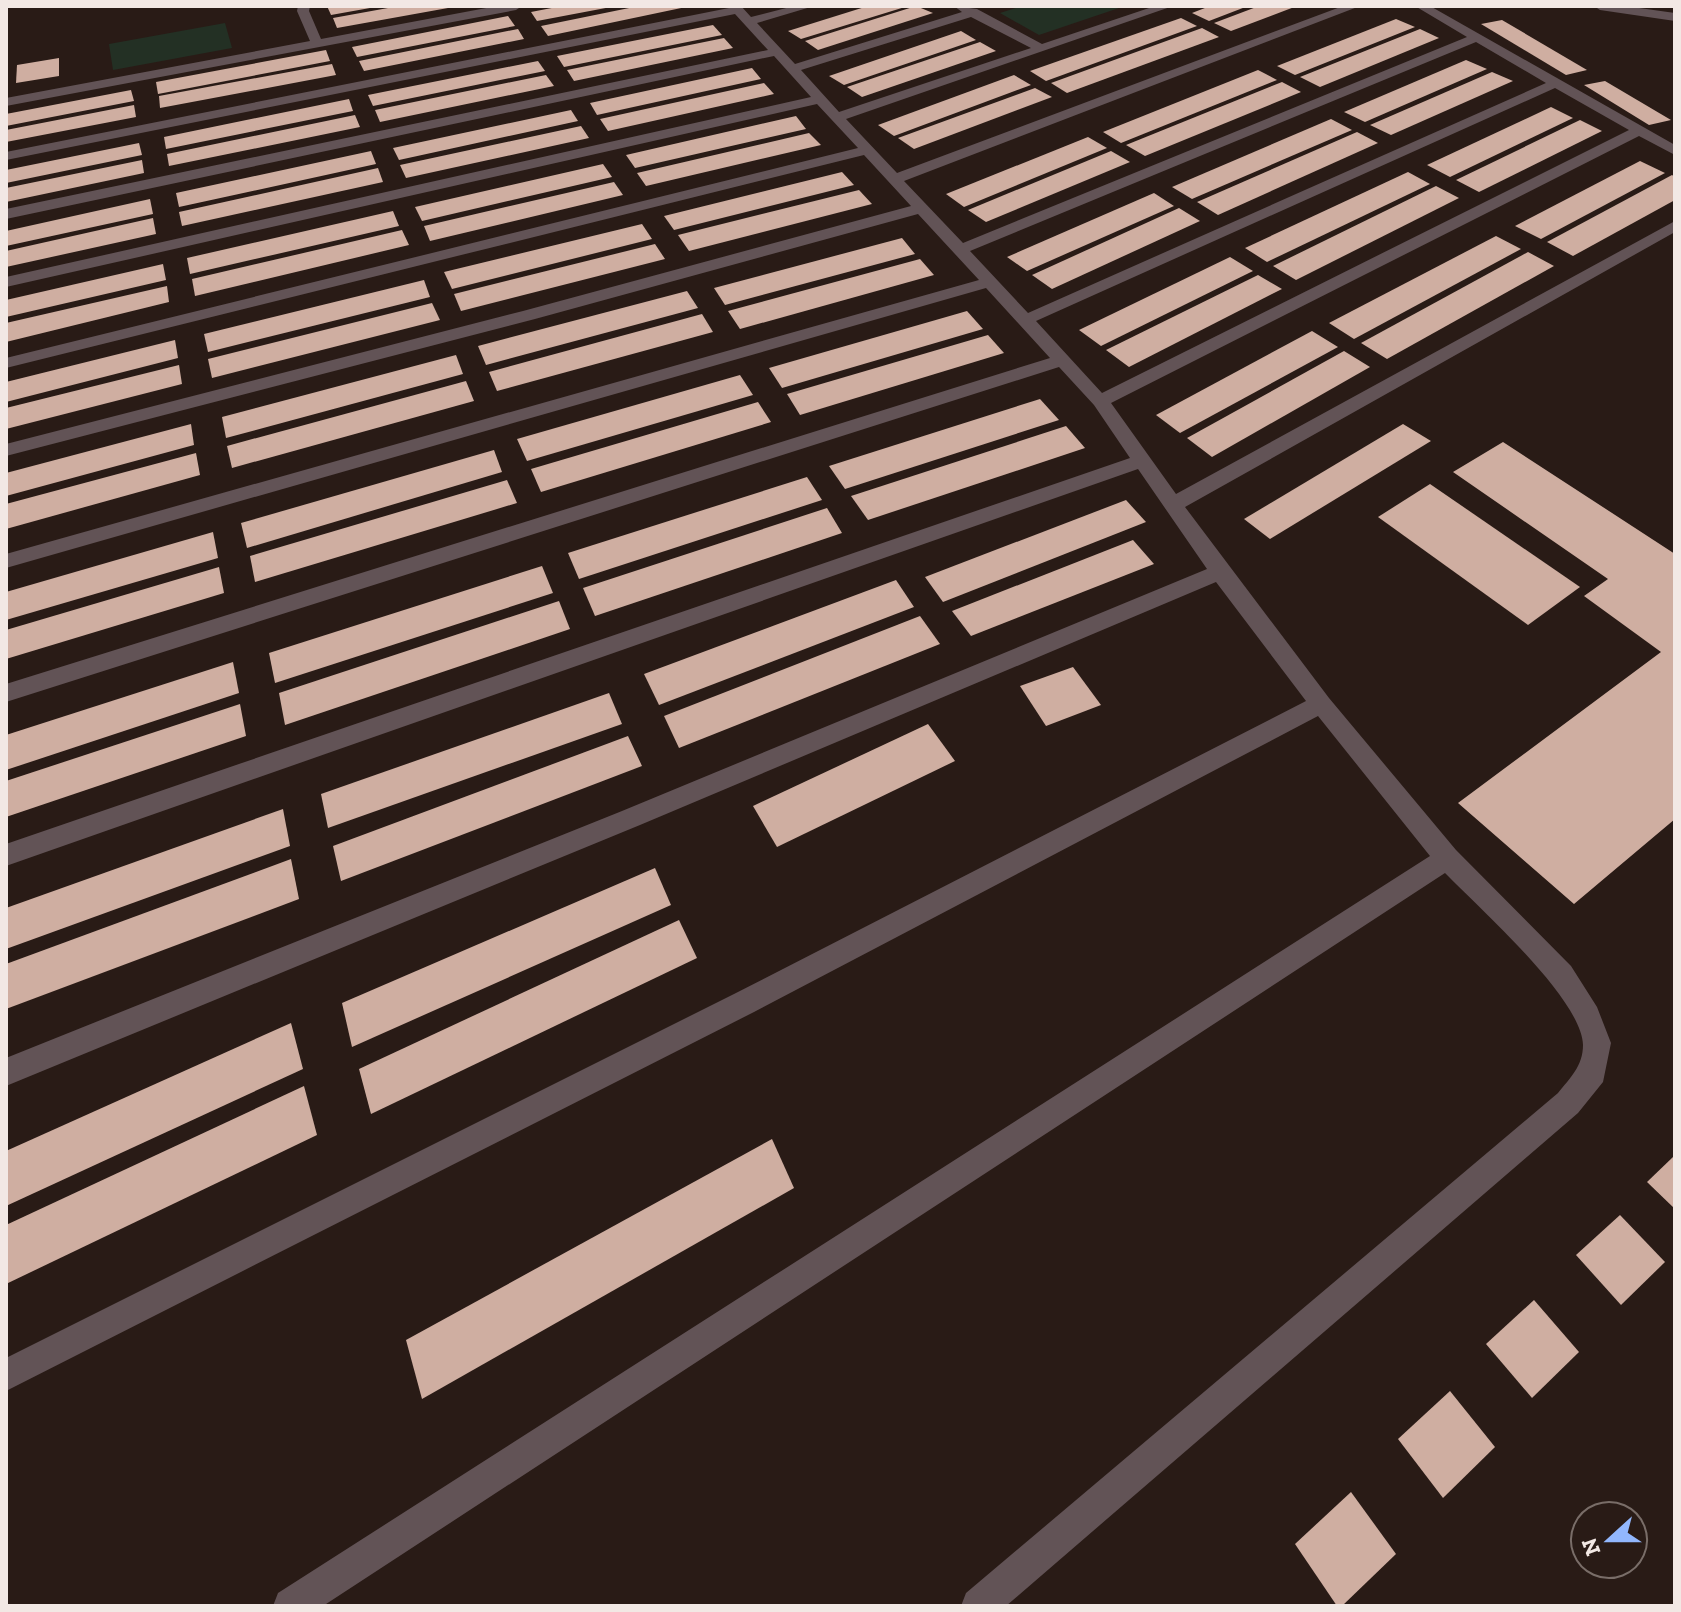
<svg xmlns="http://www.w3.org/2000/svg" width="1681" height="1612" font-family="'Zilla Slab',serif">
<rect width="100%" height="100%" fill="#291b16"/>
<g fill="#233024">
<path d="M1022 6H1115L1119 8 1039 35 1000 13Z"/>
<path d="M225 23 232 48 113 70 109 44Z"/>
</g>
<g fill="#cfaea1">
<path d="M327 6H370V8L331 15Z"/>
<path d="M399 6 448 8 337 28 333 18Z"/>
<path d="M562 6H610L611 7 537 21 531 12Z"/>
<path d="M639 6 686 7 548 36 541 26Z"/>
<path d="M868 6 905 7 801 39 788 31Z"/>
<path d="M916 6 933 13 818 50 805 41Z"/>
<path d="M1210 6H1248L1209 21 1192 13Z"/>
<path d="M1259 6H1297L1231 31 1214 23Z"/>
<path d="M508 16 515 26 357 57 352 47Z"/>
<path d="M1181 18 1197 26 1046 81 1030 71Z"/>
<path d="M1396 19 1415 27 1295 75 1277 66Z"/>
<path d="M1502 20 1587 70 1566 75 1481 24Z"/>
<path d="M713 25 722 35 564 67 557 56Z"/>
<path d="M1202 28 1219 37 1067 93 1051 83Z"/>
<path d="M518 29 524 39 364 71 359 61Z"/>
<path d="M1420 29 1439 38 1320 87 1300 77Z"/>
<path d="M961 31 976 40 844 85 829 76Z"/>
<path d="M724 38 733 48 574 81 567 70Z"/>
<path d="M980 42 996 51 862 97 847 87Z"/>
<path d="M326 50 330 61 158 94 156 82Z"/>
<path d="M59 58V76L16 83 17 65Z"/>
<path d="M1466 60 1487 69 1365 122 1344 112Z"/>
<path d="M538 61 545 71 373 106 368 95Z"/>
<path d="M332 64 336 75 160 108 159 96Z"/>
<path d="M752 68 761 79 597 115 590 103Z"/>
<path d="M1258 70 1277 80 1121 143 1103 132Z"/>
<path d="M1492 72 1513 81 1391 135 1370 125Z"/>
<path d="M546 75 554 86 380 122 375 110Z"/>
<path d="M1014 75 1031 85 894 136 878 125Z"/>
<path d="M1605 81 1671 120 1649 125 1584 85Z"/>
<path d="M1282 82 1301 92 1145 156 1126 145Z"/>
<path d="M764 83 774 94 608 131 600 119Z"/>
<path d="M1035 88 1052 97 914 149 898 138Z"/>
<path d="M131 90 134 101 6 126V114Z"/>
<path d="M349 99 353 111 166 149 164 137Z"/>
<path d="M134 105 136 117 6 142V130Z"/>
<path d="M1551 107 1573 118 1450 177 1427 165Z"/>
<path d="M571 110 578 121 399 160 393 148Z"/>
<path d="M355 115 360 127 169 166 167 154Z"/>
<path d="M796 116 806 129 635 168 626 155Z"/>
<path d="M1331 119 1352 130 1192 199 1172 187Z"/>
<path d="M1580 120 1602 131 1479 192 1456 180Z"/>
<path d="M581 126 589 138 406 178 400 165Z"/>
<path d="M1357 132 1378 143 1218 215 1197 202Z"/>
<path d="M809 133 821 145 646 186 637 173Z"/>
<path d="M1088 137 1107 148 964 207 946 194Z"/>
<path d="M139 143 142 155 6 183V170Z"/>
<path d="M371 151 376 164 179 207 176 193Z"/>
<path d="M1111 151 1130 162 986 222 968 210Z"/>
<path d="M142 160 144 173 6 202V188Z"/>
<path d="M1640 161 1665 173 1541 239 1515 226Z"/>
<path d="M603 164 612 177 422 221 415 207Z"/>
<path d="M378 168 383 182 182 226 179 212Z"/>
<path d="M842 172 854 185 674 230 664 216Z"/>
<path d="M1408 172 1430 184 1267 262 1245 248Z"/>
<path d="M1672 175 1675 177V200L1573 256 1547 242Z"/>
<path d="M614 182 623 195 430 241 424 226Z"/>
<path d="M1436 186 1459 198 1296 280 1273 266Z"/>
<path d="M859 190 872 204 689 251 678 235Z"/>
<path d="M1154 193 1174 206 1027 271 1007 257Z"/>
<path d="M150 199 153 214 6 246V231Z"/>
<path d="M1179 208 1200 221 1052 289 1032 275Z"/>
<path d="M393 211 399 226 190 274 187 258Z"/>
<path d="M153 218 156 234 6 267V251Z"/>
<path d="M642 224 652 239 452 289 444 272Z"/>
<path d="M402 230 409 245 195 296 192 279Z"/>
<path d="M1496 236 1521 249 1354 339 1329 323Z"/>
<path d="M902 238 915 254 725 305 714 288Z"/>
<path d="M655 244 665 259 461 311 454 294Z"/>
<path d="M1528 252 1554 266 1387 359 1361 343Z"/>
<path d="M1230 257 1253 271 1101 346 1079 330Z"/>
<path d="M920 259 934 275 740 329 728 311Z"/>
<path d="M163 264 166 280 6 317V300Z"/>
<path d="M1258 275 1282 289 1129 367 1106 350Z"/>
<path d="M424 280 430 297 208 352 204 334Z"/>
<path d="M167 286 169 302 6 342V323Z"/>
<path d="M687 291 698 308 486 365 478 346Z"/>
<path d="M432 303 440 320 212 378 208 359Z"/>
<path d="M967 311 983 329 782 388 769 368Z"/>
<path d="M702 314 713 332 497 391 489 372Z"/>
<path d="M1312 331 1338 347 1180 433 1156 415Z"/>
<path d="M988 335 1004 353 800 415 787 394Z"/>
<path d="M175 340 178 358 6 402V382Z"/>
<path d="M1344 351 1370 367 1212 457 1187 438Z"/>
<path d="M456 355 463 374 226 438 222 417Z"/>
<path d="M179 365 182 384 6 429V408Z"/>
<path d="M740 375 753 395 527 461 517 439Z"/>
<path d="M466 381 474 401 232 468 227 446Z"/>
<path d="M1040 399 1059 420 845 489 829 466Z"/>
<path d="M758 402 771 422 541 492 531 469Z"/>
<path d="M191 424 194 445 6 496V473Z"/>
<path d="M1403 424 1431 441 1270 539 1244 519Z"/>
<path d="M1066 426 1085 448 868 520 851 496Z"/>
<path d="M1503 442 1675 554V819L1574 904 1458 803 1661 652 1584 596 1608 579 1453 472Z"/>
<path d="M494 450 502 472 247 548 241 523Z"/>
<path d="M196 453 200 475 6 529V504Z"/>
<path d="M807 477 822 500 579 579 568 553Z"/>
<path d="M507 480 517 503 255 582 250 556Z"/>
<path d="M1430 484 1580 587 1528 625 1378 517Z"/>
<path d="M1126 500 1146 522 943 602 925 577Z"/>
<path d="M827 508 842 533 595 616 583 588Z"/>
<path d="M213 532 218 558 6 620V592Z"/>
<path d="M1133 540 1154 564 971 636 952 611Z"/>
<path d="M542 566 553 593 275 683 269 653Z"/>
<path d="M219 567 224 593 6 659V630Z"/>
<path d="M896 580 914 607 659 705 644 674Z"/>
<path d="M559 601 570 629 285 725 279 693Z"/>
<path d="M920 616 940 644 679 748 664 716Z"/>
<path d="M233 662 239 693 6 770V735Z"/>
<path d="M1073 667 1101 705 1046 726 1020 686Z"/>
<path d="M609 693 622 724 328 828 321 794Z"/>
<path d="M240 704 246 736 6 817V781Z"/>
<path d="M928 724 955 761 777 847 753 806Z"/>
<path d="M628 736 642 766 341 881 333 846Z"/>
<path d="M283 809 290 846 6 949V908Z"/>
<path d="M291 859 299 899 6 1009V964Z"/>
<path d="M655 868 671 905 352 1047 342 1003Z"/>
<path d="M679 920 697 958 371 1114 359 1069Z"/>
<path d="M291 1023 303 1069 6 1206V1151Z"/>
<path d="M304 1086 317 1135 6 1284V1225Z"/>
<path d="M772 1139 794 1188 422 1399 406 1340Z"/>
<path d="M1673 1157 1675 1159V1209L1647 1182Z"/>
<path d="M1620 1215 1665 1262 1621 1305 1576 1255Z"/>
<path d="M1534 1300 1579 1352 1532 1398 1486 1344Z"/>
<path d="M1450 1391 1495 1447 1443 1498 1398 1439Z"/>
<path d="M1351 1492 1396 1554 1342 1606H1337L1295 1544Z"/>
</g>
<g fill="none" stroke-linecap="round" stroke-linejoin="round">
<g fill="#625356" fill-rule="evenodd">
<path d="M298 6H310L309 11 321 39 497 6H522L516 10 6 106V98L310 41 297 11Z"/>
<path d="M728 6H741L751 17 794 6H814L757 23 795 64 962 12 954 6 977 9 1042 44 1155 6H1173L846 119 897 173 1343 6H1360L904 181 963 243 1467 37 1415 6H1430L1675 145V155L1639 136 1111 403 1176 494 1675 221V232L1185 507 1329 698 1456 850 1571 966 1597 1007 1611 1043 1603 1082 1578 1113 1006 1606H961L966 1593 1558 1093C1570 1078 1583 1066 1583 1045 1582 999 1478 907 1445 873L323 1606H273L278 1593 1430 856 1318 716 754 1012 6 1391V1358L734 994 1306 701 1216 582 640 825 6 1086V1058L622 811 1207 569 1138 469 6 866V844L1130 458 1094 405 1059 367 6 702V684L1050 358 986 288 6 568V554L979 280 918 214 535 319 6 456V444L523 311 911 206 864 155 6 368V358L858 148 817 104 6 287V277L811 97 774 56 6 219V209L768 50 735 14 6 160V152L729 8ZM971 17 1031 48 839 112 801 70ZM1476 42 1546 83 1028 313 970 251ZM1555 88 1629 130 1102 393 1036 321Z"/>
<path d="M1594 6H1625L1675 13V21L1600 10Z"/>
</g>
</g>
<rect width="1681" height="1612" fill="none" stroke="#f2e8e4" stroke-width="16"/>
<g transform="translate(1609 1540) rotate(249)"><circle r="38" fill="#291b16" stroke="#796d68" stroke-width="2"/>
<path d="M0-6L14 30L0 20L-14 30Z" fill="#92b7fd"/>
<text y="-12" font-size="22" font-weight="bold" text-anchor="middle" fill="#f2e8e4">N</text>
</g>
</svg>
